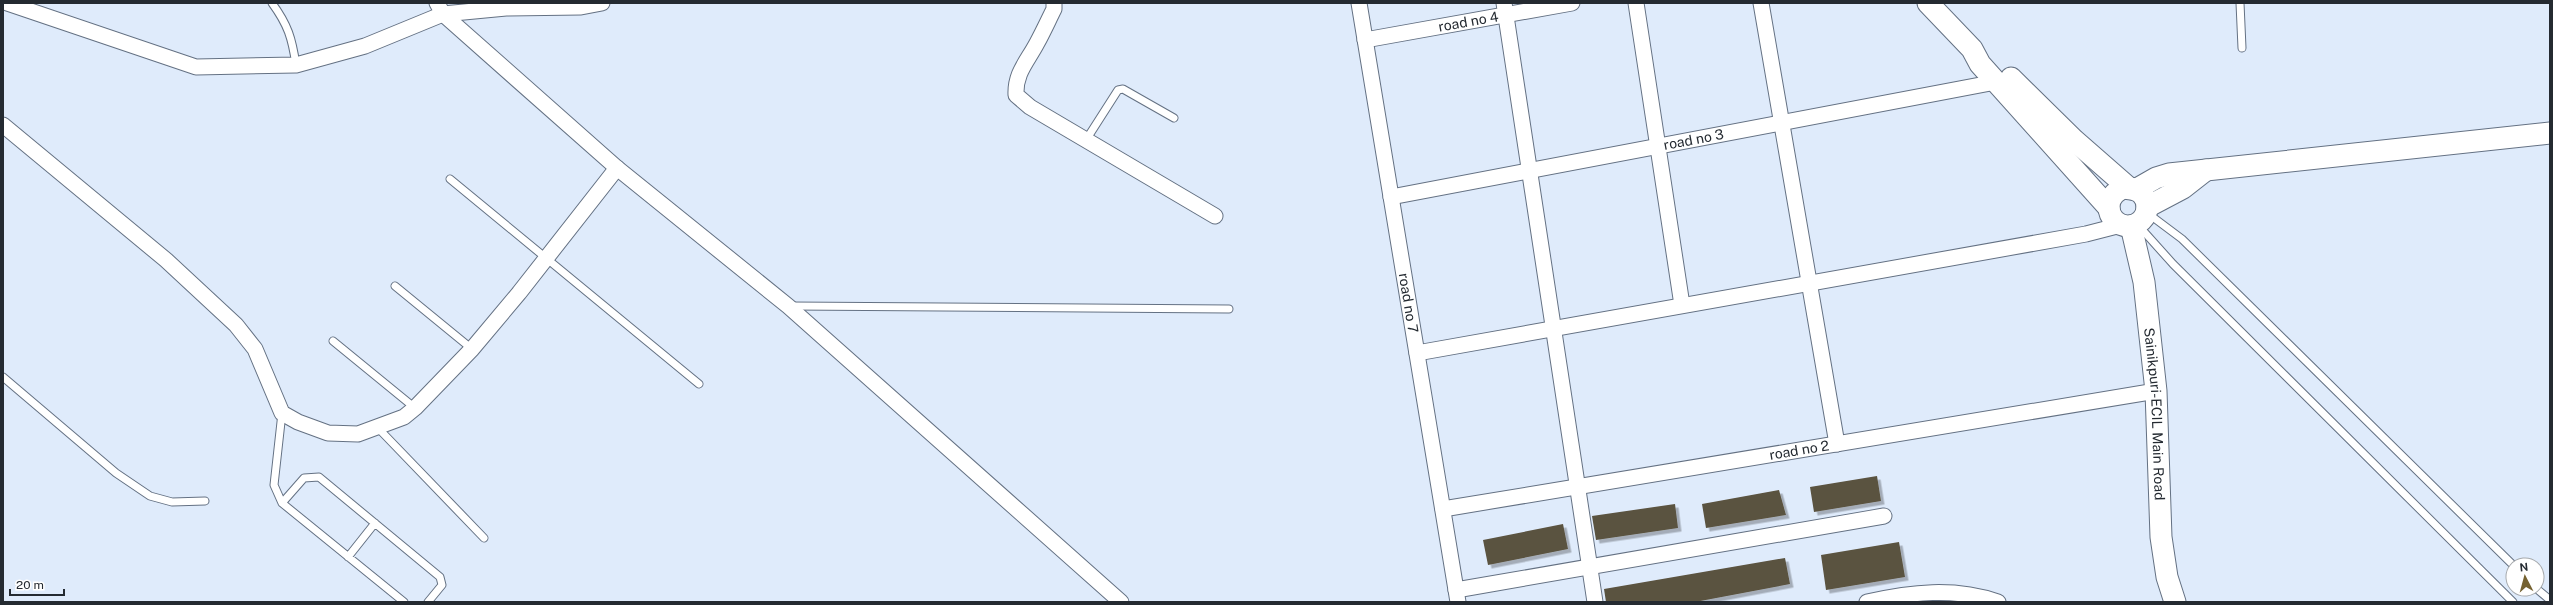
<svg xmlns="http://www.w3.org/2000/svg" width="2553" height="605" font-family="'Public Sans',sans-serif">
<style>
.building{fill:#5a523f;filter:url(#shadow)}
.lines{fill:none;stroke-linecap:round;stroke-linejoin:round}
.lane-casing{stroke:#647183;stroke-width:9}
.street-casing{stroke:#647183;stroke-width:17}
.secondary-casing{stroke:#647183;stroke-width:23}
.lane{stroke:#fff;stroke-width:7}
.street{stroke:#fff;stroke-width:15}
.secondary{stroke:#fff;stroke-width:21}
.labels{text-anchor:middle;stroke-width:4;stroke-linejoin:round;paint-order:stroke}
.street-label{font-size:14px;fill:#242a31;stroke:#fff}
</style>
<defs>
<filter id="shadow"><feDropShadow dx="3.5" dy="3.5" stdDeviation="0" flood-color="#0004"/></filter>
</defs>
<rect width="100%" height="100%" fill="#dfebfb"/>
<path class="building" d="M1877 476 1881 501 1814 512 1810 487Z
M1779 490 1786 515 1706 528 1702 504Z
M1675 504 1678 528 1596 540 1592 516Z
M1563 524 1568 549 1488 565 1483 540Z
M1899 542 1905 577 1826 590 1821 555Z
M1785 558 1790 584 1695 602H1606L1604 589Z"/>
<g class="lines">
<defs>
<path id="lane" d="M272 3C288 25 292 38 296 65
M2240 3 2242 48
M1086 140 1118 90 1123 89 1174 118
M450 179 699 384
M2146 212 2182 239 2513 565
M2138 225 2173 264 2513 602
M395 286 472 349
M791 306 1229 309
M333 341 415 408
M3 377 116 473 150 496 172 502 205 501
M282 413 274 485 282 503 404 602
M378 428 484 538
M282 503 304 478 319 477 440 577 442 585 428 602
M348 557 375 523
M2537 589 2550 600"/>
<g id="street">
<path d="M7 3 196 67 296 65 365 46 443 14 506 8 581 7 602 3"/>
<path d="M437 3 443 14 617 168 788 306 1121 602"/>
<path d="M1054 3V9C1048 21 1043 32 1037 43 1027 62 1015 73 1016 95L1030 107 1215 216"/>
<path id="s1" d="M1359 3 1458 602"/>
<path d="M1504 3 1595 602"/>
<path d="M1636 3 1682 305"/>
<path d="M1761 3 1837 444"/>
<path id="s2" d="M1365 40 1572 3"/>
<path d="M3 125 166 260 236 325 255 349 282 413 298 422 328 433 358 434 404 417 415 408 472 349 519 293 617 168"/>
<path id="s3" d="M1391 197 1996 82"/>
<path d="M1417 353 2086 234 2121 225"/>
<path id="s4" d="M1443 509 2156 391"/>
<path d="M1456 590 1884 516"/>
<path d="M1867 602C1911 592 1954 587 1998 602"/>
</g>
<g id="secondary">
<path d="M1928 3 1972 49 1980 64 2109 208"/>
<path d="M2011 78 2074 140 2130 189"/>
<circle cx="2128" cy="207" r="19"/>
<path d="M2135 190 2156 178 2169 174 2550 133"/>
<path d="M2147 207 2183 188 2206 170"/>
<path id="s5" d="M2131 226 2144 282 2156 391 2161 537 2167 577 2175 602"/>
</g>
</defs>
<use href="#lane" class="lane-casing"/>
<use href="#street" class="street-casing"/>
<use href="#secondary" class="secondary-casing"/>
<use href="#lane" class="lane"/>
<use href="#street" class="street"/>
<use href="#secondary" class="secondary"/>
</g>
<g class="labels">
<g class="street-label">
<text dy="5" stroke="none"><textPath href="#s2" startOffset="105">road no 4</textPath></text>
<text dy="5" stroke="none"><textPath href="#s3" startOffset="308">road no 3</textPath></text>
<text dy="5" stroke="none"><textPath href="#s1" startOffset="304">road no 7</textPath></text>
<text dy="5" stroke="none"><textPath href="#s5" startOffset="190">Sainikpuri-ECIL Main Road</textPath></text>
<text dy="5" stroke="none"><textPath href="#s4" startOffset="361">road no 2</textPath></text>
</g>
</g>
<rect width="2553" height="605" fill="none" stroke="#242a31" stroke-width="8"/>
<g transform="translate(2525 577) rotate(354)"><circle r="19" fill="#ffffff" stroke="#a7aaad"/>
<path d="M0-3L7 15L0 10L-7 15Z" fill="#756231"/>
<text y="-6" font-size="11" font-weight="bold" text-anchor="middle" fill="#242a31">N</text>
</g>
<path d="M10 589v6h54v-6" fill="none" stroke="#242a31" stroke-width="2"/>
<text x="16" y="589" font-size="12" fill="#242a31" stroke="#ffffff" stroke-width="3" paint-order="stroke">20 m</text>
</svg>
